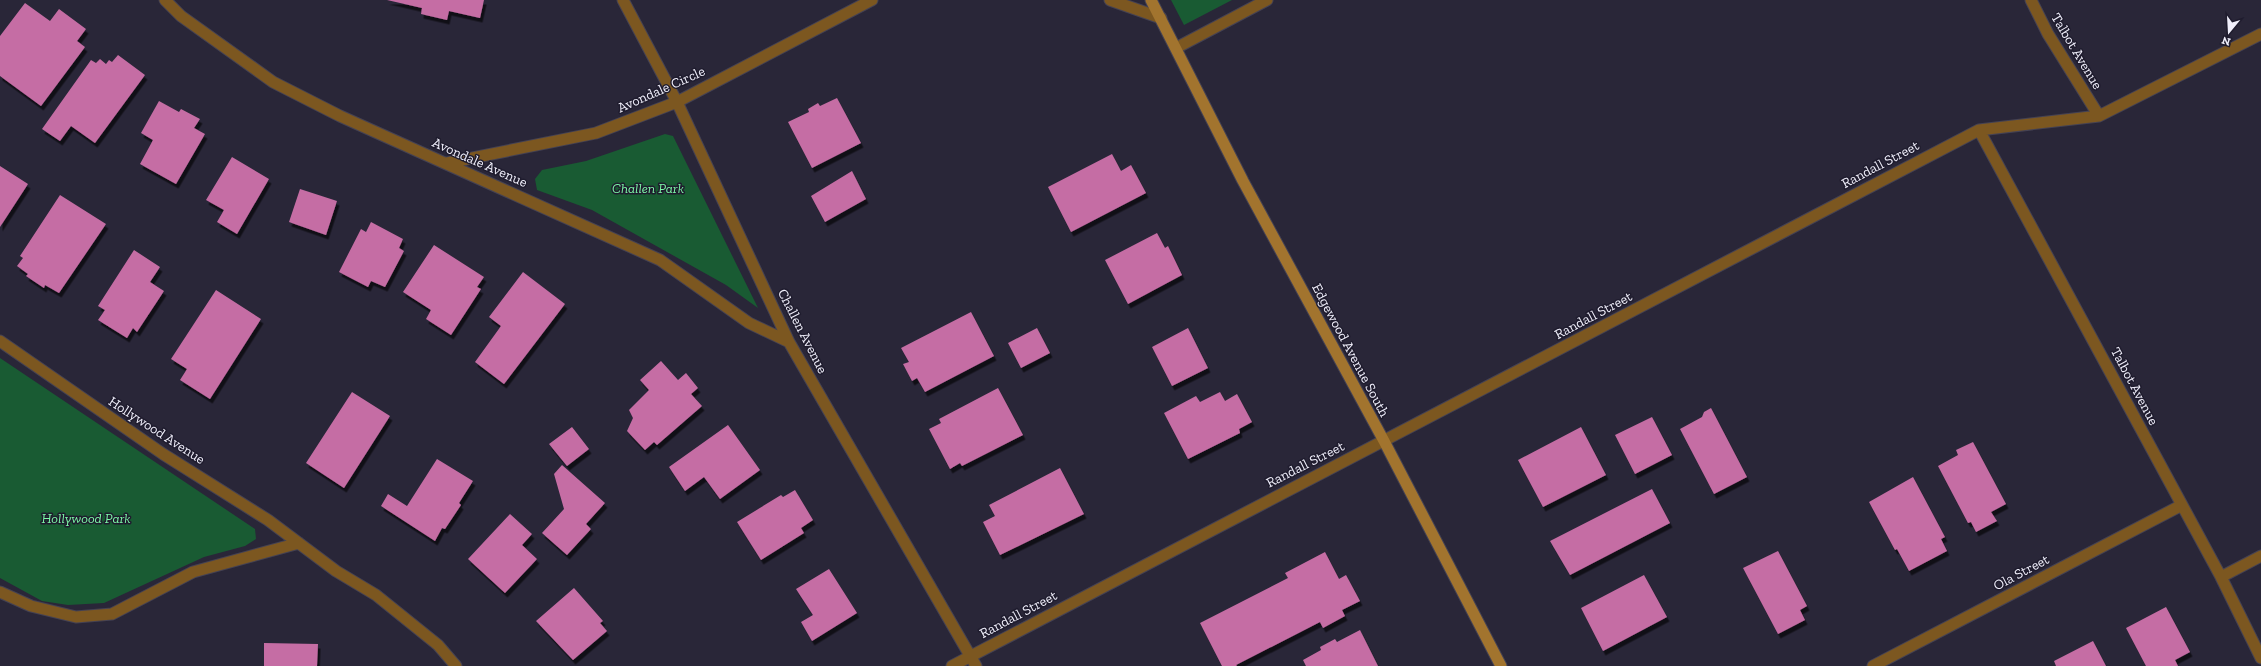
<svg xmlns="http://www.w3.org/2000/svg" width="2261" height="666" font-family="'Zilla Slab',serif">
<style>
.green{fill:#195b33}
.building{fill:#c56da4;filter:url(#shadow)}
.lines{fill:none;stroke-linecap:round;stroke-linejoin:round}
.minor-casing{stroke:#454253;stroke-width:13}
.secondary-casing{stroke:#454253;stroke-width:13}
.minor{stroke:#7c5720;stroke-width:11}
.secondary{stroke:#a2742e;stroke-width:11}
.labels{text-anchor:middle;stroke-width:3;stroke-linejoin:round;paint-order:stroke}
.street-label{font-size:14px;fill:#f0effb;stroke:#1f1c2e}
.park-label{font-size:14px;font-style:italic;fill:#7df9a7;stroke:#1f1c2e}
</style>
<defs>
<filter id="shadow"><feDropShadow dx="2.5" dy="4.5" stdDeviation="0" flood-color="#0009"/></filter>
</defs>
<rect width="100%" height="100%" fill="#292638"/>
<path class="green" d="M1171 0H1232L1184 25Z
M665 134 673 136 758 308 726 285 592 210 537 190 535 179 542 170 586 161Z
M0 358 255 529 256 539 245 546 204 557 104 603 68 605 42 601 0 578Z"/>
<path class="building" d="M387 0H484L480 18 449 11 447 20 421 14 422 8Z
M25 3 50 21 59 9 86 29 77 41 85 47 41 106 0 76V36Z
M118 55 145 75 95 143 71 126 60 141 42 129 91 60 96 63 100 59 106 64 109 60 112 62Z
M837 98 861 143 812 168 788 122 809 112 808 109 818 103 820 106Z
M159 101 179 112 181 109 200 119 194 128 205 134 176 184 140 164 153 140 141 133Z
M1112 154 1121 171 1131 165 1146 193 1071 232 1048 187Z
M232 157 269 179 237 234 217 222 224 210 206 200Z
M0 166 28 184 0 227Z
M852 171 866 199 825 222 811 196Z
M300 189 337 201 326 235 289 222Z
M60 195 106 224 59 293 45 285 44 288 26 276 28 274 17 266 23 258 20 256Z
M371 222 403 239 399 248 404 251 385 287 371 281 368 287 339 272 361 229 366 232Z
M1157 233 1165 248 1168 246 1182 275 1128 304 1105 260Z
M434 245 484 277 477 287 481 289 451 335 426 319 431 310 403 292Z
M134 250 160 267 150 282 164 291 137 332 133 328 127 338 98 320 105 310 98 306Z
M523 272 565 304 504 384 475 362 501 326 489 317Z
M216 290 261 319 210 399 180 380 187 369 171 359Z
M971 312 994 356 925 392 917 378 912 381 903 364 909 362 901 348Z
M1037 328 1050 353 1021 368 1008 343Z
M1188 328 1208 368 1172 386 1152 347Z
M661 361 678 380 686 373 698 388 691 394 702 406 657 445 654 442 645 450 627 431 633 418 629 410 649 390 640 380Z
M998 388 1023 435 962 466 960 463 950 469 929 429 941 423 939 419Z
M352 392 390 416 344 488 306 463Z
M1220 392 1225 401 1237 394 1252 422 1239 429 1240 433 1188 459 1164 413 1196 396 1200 402Z
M1711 408 1747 477 1714 494 1680 429 1702 417 1704 412Z
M1652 417 1672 455 1635 474 1615 435Z
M728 425 760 470 720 499 704 477 685 491 669 467Z
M572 427 589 449 567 466 549 444Z
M1581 427 1606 475 1543 507 1518 460Z
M1973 442 2006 504 1991 512 1997 521 1976 532 1971 522 1968 523 1938 466 1958 455 1956 450Z
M437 459 473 481 459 503 461 505 445 529 442 528 435 541 381 506 388 494 407 506Z
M562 465 605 503 586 524 591 529 567 555 542 533 564 509 554 474Z
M1060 468 1084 514 1000 555 983 522 995 516 989 505Z
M1913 477 1945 537 1941 539 1947 551 1909 571 1897 549 1895 550 1869 502Z
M1652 489 1670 523 1570 575 1550 541Z
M795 490 813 520 801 528 804 533 761 560 737 522 781 495 783 497Z
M510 514 532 534 522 545 537 559 505 593 468 559Z
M1778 551 1807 606 1800 610 1805 620 1778 634 1743 568Z
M1325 552 1339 579 1346 575 1360 601 1342 610 1345 616 1323 628 1320 622 1236 665 1237 666H1222L1200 623 1288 578 1285 573Z
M829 569 857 613 812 641 801 622 813 615 796 589Z
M1644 575 1667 617 1603 651 1581 608Z
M574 588 603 621 600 623 607 631 573 660 536 621Z
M2166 607 2190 652 2175 660 2178 666H2146L2126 628Z
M1360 630 1378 666H1306L1303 660 1321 650 1320 647 1335 639 1337 642Z
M2093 641 2106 666H2056L2054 661Z
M264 643 318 644 317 666H264Z"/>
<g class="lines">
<defs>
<path id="minor" d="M165 0 181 16 273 82 340 116 660 260 749 323 789 342
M623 0 677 102 789 342 976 666
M1110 0 1161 18
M2031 0 2048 34 2099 116
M1176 48 1267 0
M1979 130 2221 577 2261 658
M447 163 596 133 677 102 872 0
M0 341 163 454 268 520 336 571 376 595 438 645 456 666
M2221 577 2261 556
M0 592 31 606 76 617 112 614 193 572 299 543
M952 666 1979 130 2099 116 2261 34
M1873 666 2182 505"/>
<path id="secondary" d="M1151 0 1243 181 1384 441 1501 666"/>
</defs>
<use href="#minor" class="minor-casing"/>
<use href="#secondary" class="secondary-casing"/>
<use href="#minor" class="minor"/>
<use href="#secondary" class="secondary"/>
</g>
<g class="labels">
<g class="street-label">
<text transform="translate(2077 51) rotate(59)" y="5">Talbot Avenue</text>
<text transform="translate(661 89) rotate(-24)" y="5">Avondale Circle</text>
<text transform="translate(480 162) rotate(24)" y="5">Avondale Avenue</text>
<text transform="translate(1880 164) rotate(-28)" y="5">Randall Street</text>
<text transform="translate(1593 315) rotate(-28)" y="5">Randall Street</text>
<text transform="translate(803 331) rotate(63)" y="5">Challen Avenue</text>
<text transform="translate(1351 350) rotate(62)" y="5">Edgewood Avenue South</text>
<text transform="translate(2135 386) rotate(62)" y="5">Talbot Avenue</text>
<text transform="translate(157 430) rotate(33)" y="5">Hollywood Avenue</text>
<text transform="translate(1305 464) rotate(-27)" y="5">Randall Street</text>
<text transform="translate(2021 572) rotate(-28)" y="5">Ola Street</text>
<text transform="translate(1018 614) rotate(-28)" y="5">Randall Street</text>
</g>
<g class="park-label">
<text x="648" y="193">Challen Park</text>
<text x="86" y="523">Hollywood Park</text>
</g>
</g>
<g transform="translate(2229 32) rotate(198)" stroke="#1f1c2e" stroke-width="3" paint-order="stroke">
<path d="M0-3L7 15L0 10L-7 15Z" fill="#f0effb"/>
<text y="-6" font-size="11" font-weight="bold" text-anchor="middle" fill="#f0effb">N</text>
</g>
</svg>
